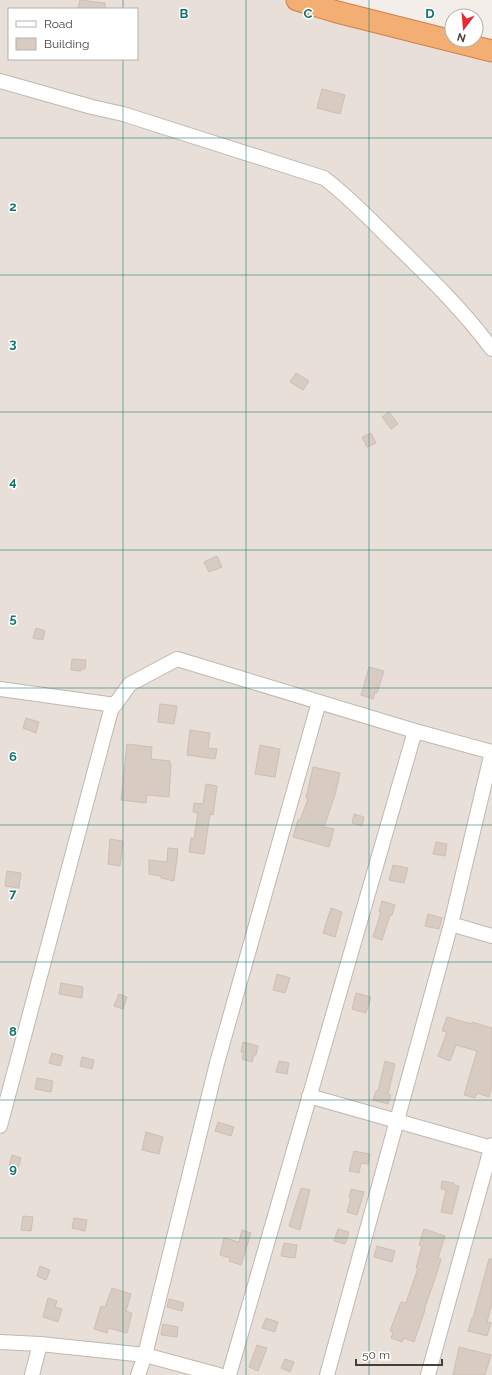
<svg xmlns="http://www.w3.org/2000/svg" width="492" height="1375" font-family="Raleway,sans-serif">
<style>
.residential{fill:#e7dfd8;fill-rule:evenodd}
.building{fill:#d7cbc2;stroke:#cfbeb3}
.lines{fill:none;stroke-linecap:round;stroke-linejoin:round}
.minor-casing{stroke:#c1b7af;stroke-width:16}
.highway-casing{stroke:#d28044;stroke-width:23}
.minor{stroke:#fff;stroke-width:14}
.highway{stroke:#f3ae74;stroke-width:21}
.grid{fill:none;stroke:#0f766e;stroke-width:1;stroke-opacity:0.55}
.grid-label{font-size:13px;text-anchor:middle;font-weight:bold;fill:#0f766e;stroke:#fff;stroke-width:3;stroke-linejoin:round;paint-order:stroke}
</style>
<rect width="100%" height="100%" fill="#f3eee9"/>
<path class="residential" d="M0 0H338V1L452 29V40H476V35L492 39V1375H0ZM9 9H137V59H9Z"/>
<path class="building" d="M80 0 105 3V9H78Z
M322 89 345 95 340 114 317 108Z
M296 373 309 381 303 390 290 382Z
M389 412 398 424 391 429 382 417Z
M371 433 376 443 367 447 362 437Z
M217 556 222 567 209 572 204 562Z
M36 628 45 631 43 640 33 638Z
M72 659 86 660 85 669H81V671L71 670Z
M369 667 384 671 377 693 375 692 373 699 361 695Z
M160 704 177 706 174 724 158 722Z
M26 718 39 722 36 733 23 728Z
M190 730 210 733 208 748 217 749 215 759 187 755Z
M127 744 152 747 151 759 170 761 169 763 171 764 169 797 147 795 146 803 121 800Z
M260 745 280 749 275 777 255 774Z
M313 767 340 773 335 795 324 827 334 829 329 847 293 837 298 820H300L308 799 306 798Z
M206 784 217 786 213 815 210 814 204 854 189 852 191 838 194 839 198 813 193 812 194 803 203 804Z
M354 814 364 817 362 826 352 823Z
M110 839 123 841 120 866 108 864Z
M436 842 447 844 445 856 433 854Z
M168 848 178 849 174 881 161 878V876L149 874V860L167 862Z
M393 865 408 868 404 883 389 880Z
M7 871 21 873 19 888 5 886Z
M382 901 395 905 392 915H390L382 940 373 937 381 912H379Z
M331 908 342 912 335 937 323 933Z
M428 914 442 918 439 929 425 926Z
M277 974 290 978 285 993 273 990Z
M61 983 83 987 82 998 59 994Z
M356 993 371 997 366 1013 352 1009Z
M119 994 127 997 123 1009 114 1006Z
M447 1017 472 1024V1022L492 1028V1087L489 1097 477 1093 475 1098 464 1095 477 1051 456 1045 450 1061 438 1056 447 1032 442 1031Z
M243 1042 258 1046 256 1055H254L252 1062 242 1059 244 1052H241Z
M52 1053 63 1056 60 1066 49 1063Z
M82 1057 94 1060 92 1069 80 1066Z
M279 1061 289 1063 287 1074 276 1072Z
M385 1061 395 1064 388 1094 391 1095 388 1104 373 1100 376 1091H378Z
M37 1078 53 1081 51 1092 35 1089Z
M218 1122 234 1127 231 1136 215 1131Z
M146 1132 163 1137 159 1154 142 1150Z
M354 1151 370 1154 368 1164 361 1163 359 1173 349 1171Z
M12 1155 21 1158 18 1168 9 1166Z
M442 1181 454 1183 453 1185 459 1186 452 1214 441 1212 446 1190 441 1189Z
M301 1188 310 1190 300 1230 289 1226Z
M351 1189 364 1192 357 1215 347 1212 351 1198H349Z
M23 1216 33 1217 31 1231 21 1230Z
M74 1218 87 1220 85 1231 72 1228Z
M338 1229 349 1232 345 1244 334 1241Z
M424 1229 445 1236 438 1258 441 1259 437 1273 424 1310H425L414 1342 404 1338 402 1342 391 1338 393 1332 390 1331 401 1302 406 1303 418 1268H416L422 1246 419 1245Z
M242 1230 251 1233 241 1265 229 1261 230 1258 220 1255 224 1238 239 1242Z
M284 1243 297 1245 295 1258 281 1256Z
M377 1246 395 1251 392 1262 374 1257Z
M489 1259H492V1303L487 1322 491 1323 487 1336 468 1331 472 1318H473Z
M40 1266 50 1270 46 1280 37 1276Z
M112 1288 131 1294 126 1311 132 1313 127 1333 108 1328 107 1333 94 1329 101 1306 105 1307Z
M48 1298 57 1301 55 1307 62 1309 58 1322 43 1317Z
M169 1299 184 1303 182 1311 167 1307Z
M266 1318 278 1322 275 1332 262 1328Z
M163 1324 178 1327 177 1337 161 1335Z
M257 1345 267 1348 258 1371 249 1367Z
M459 1347 491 1355 485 1375H453Z
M285 1359 294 1362 290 1372 281 1368Z"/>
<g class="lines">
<defs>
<path id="minor" d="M0 81 92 107 123 114 324 178C349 197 371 220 393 242 428 276 463 310 492 349
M0 689 115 705
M451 924 492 936
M309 1096 492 1148
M0 1126 111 710 130 684 177 659 415 731 492 752 451 924 327 1375
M0 1342 40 1344 145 1355 219 1375
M32 1375 40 1344
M138 1375 145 1355 217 1063 319 702
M229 1375 415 731
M428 1375 492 1145"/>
<path id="highway" d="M297 0 337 12 492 51"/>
</defs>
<use href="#minor" class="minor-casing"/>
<use href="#highway" class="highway-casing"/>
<use href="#minor" class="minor"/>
<use href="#highway" class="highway"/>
</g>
<path class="grid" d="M123 0V9M246 0V1375M369 0V1375M123 59V1375M0 138H492M0 275H492M0 412H492M0 550H492M0 688H492M0 825H492M0 962H492M0 1100H492M0 1238H492"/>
<g class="grid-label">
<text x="184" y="18">B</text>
<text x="308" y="18">C</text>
<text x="430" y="18">D</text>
<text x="13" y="211">2</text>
<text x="13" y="348">3</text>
<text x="13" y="486">4</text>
<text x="13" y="623">5</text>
<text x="13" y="761">6</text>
<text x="13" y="898">7</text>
<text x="13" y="1036">8</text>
<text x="13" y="1173">9</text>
</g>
<rect x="8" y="8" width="130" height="52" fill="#ffffff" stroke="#b5b2af"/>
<rect x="16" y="21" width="20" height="6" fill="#ffffff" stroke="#b5b2af"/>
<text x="44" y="28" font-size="12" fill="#473e38">Road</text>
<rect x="16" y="38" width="20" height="12" fill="#d7cbc2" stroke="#b5b2af"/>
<text x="44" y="48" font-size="12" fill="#473e38">Building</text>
<g transform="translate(464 28) rotate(196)"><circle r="19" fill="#ffffff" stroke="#b5b2af"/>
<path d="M0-3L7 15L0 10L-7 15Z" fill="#ea2935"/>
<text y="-6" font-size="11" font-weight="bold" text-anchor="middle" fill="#473e38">N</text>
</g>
<path d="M356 1359v6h86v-6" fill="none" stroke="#473e38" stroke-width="2"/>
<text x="362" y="1359" font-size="12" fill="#473e38" stroke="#ffffff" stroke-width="3" paint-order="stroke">50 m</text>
</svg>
